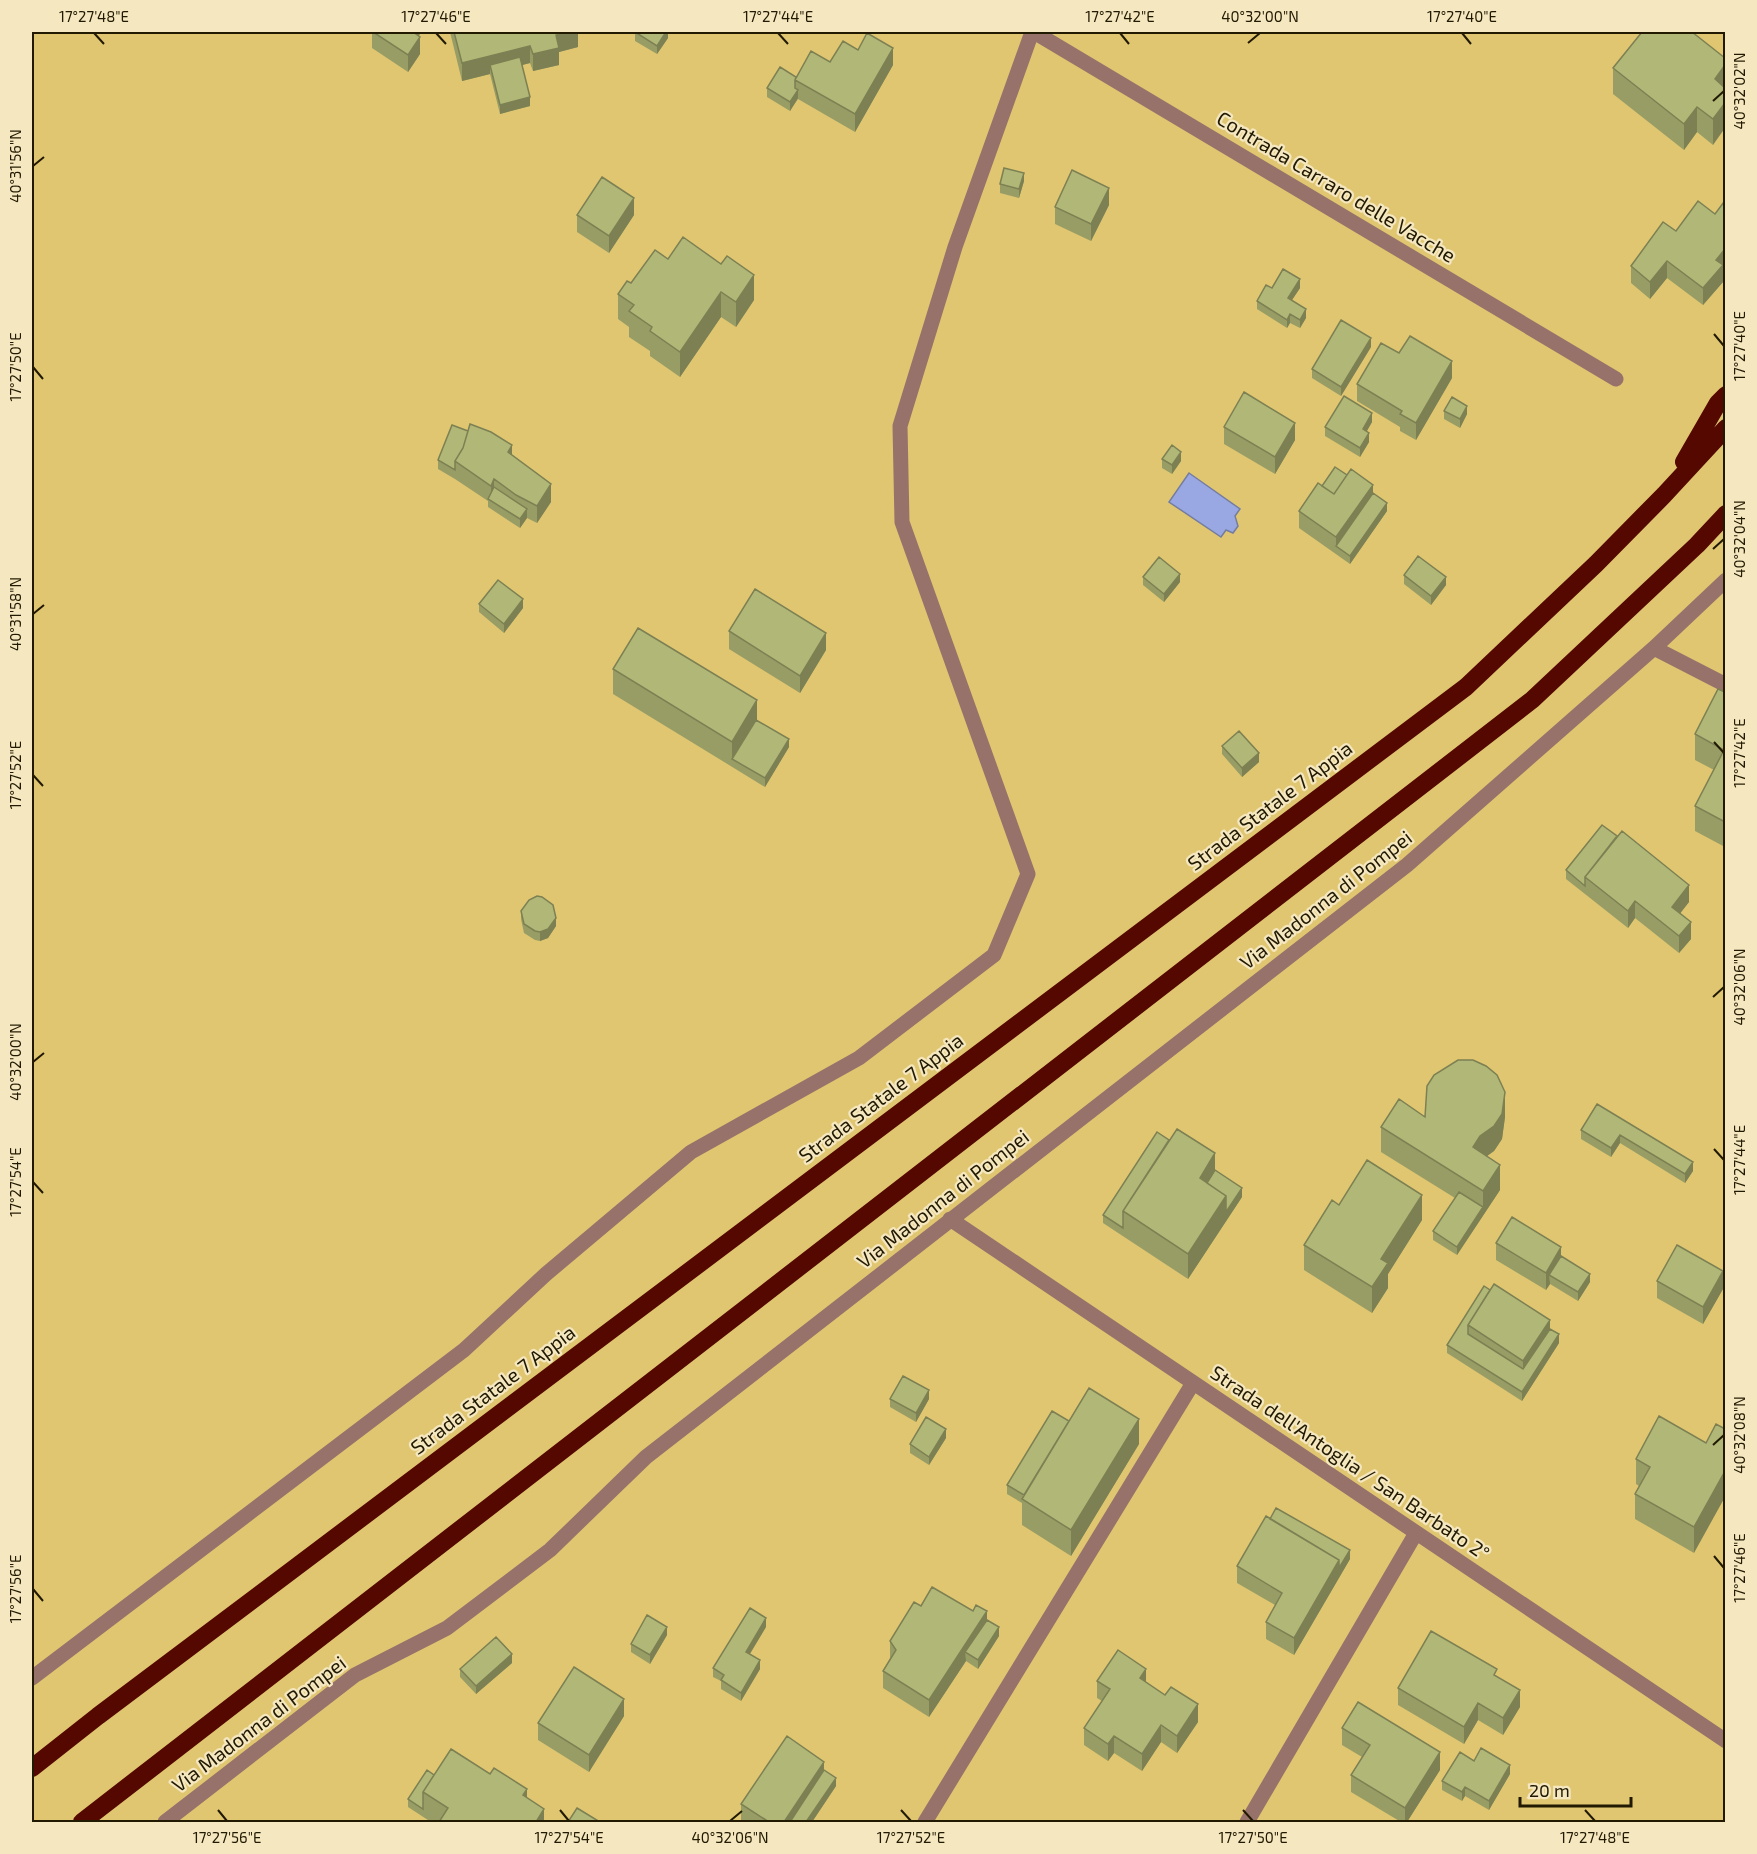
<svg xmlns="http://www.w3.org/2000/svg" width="1757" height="1854" font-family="'Exo 2',sans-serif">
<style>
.water{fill:#99a8e3;stroke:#757d9f;stroke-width:1.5}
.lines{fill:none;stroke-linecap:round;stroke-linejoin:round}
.minor{stroke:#97726a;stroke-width:15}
.highway{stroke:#540800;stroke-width:18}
.wall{fill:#989d65}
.shaded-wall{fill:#7c8053}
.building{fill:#b1b776;stroke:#7c8053;stroke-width:1.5}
.ticks{fill:none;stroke:#211900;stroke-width:2}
.labels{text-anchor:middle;stroke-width:4.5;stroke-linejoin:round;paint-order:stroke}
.street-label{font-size:20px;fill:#211900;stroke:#f5e8c0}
.neatline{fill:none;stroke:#211900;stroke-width:2}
.ticks-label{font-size:15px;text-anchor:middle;fill:#211900}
</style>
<rect width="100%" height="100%" fill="#e0c671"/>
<path class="water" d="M1189 473 1240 509 1235 516 1238 526 1233 533 1226 530 1221 537 1169 502Z"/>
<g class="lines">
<path class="minor" d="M1034 32 1616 379
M1654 648 1726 685
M950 1219 1726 1741
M32 1678 464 1350 546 1274 691 1152 859 1058 994 955 1028 874 902 522 900 426 955 247 1032 32
M165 1822 355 1675 447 1628 550 1550 646 1457 1407 865 1654 648 1726 580
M925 1822 1193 1383
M1247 1822 1416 1533"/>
<path class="highway" d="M1684 462 1718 403 1726 395
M32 1768 98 1716 1466 687 1596 564 1664 495 1726 428
M82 1822 1532 700 1697 545 1726 514"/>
</g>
<path class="wall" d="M372 32H421L419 36 420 54 408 72 372 48Z
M450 32H578V47L559 52V65L533 71 530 63 522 65 530 106 500 114 490 74 462 81Z
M635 32H668V38L657 54 635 41Z
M1538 32H1556L1554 34 1542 33Z
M858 50 893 65 855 132 798 99 790 111 767 97V88L796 77Z
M1725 58 1713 145 1697 132 1684 150 1613 94V68Z
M1024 181 1019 198 1000 193V184Z
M1109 205 1091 241 1055 224V207Z
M577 215H634L609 253 577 232Z
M1663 222 1723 269V282L1703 305 1667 278 1650 299 1631 283V266Z
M668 259 754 300 736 327 721 317 680 377 650 356V351L629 337V327L618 319V294L631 283Z
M1272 288H1300L1292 300 1306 318 1300 328 1290 323 1287 328 1257 309V301Z
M1371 347 1341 396 1312 378V369Z
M1399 353 1452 378 1416 440 1400 431V427L1357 401V384Z
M1444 411 1467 414 1460 428 1444 419Z
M1372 422 1366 432 1369 442 1360 457 1325 436V427Z
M1224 427 1295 440 1275 474 1224 444Z
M512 455 551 502 537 523 527 518 520 528 488 507V501L455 479 438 469V460Z
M1162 459 1181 461 1172 474 1162 468Z
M1322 486 1373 493 1387 511 1350 564 1299 528V511Z
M1404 575 1446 585 1431 605 1404 584Z
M1143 577 1180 582 1164 602 1143 585Z
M479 604 523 608 504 633 479 612Z
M729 631 826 650 800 693 729 649Z
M613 669 757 721 789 747 765 787 613 694Z
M1725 692V847L1695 831V806L1714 770 1695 760V734Z
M1222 746 1259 762 1242 777 1222 754Z
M1566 870 1689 902 1680 913 1691 939 1679 953 1635 918 1628 928 1566 879Z
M521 911 556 926 548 938 540 941 535 940 524 933 521 919Z
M1597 1104 1693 1171 1685 1183 1620 1143 1611 1157 1581 1139V1130Z
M1425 1117H1505L1502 1139 1494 1151 1487 1156 1500 1190 1457 1255 1433 1240V1231L1455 1198 1381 1152V1127Z
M1215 1170 1242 1197 1188 1279 1103 1223V1215Z
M1339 1205 1422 1220 1388 1274V1288L1372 1313 1304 1270V1245Z
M1496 1243 1590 1282 1578 1301 1550 1284 1546 1290 1496 1260Z
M1657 1281 1723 1289 1703 1324 1657 1298Z
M1484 1286 1550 1329 1559 1343 1522 1401 1447 1353V1345Z
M890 1399H929L916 1422 890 1407Z
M1069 1421 1139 1444 1071 1556 1022 1525V1503L1007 1494V1485Z
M946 1438 929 1465 910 1453V1444Z
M1706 1443 1694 1553 1635 1519V1494L1639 1486 1636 1484V1459Z
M1350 1559 1294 1655 1266 1639V1622L1275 1605 1237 1583V1566Z
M987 1620 999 1636 978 1669 966 1661 929 1717 883 1688V1671L890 1658V1641Z
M766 1627 750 1654 760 1669 741 1701 721 1689V1681L713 1677V1668Z
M667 1635 650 1664 631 1652V1644Z
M512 1663 476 1694 460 1677V1669Z
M1497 1676 1520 1707 1503 1735 1478 1720 1464 1744 1398 1705V1688Z
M1097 1681 1146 1682 1198 1722 1177 1753 1161 1742 1142 1771 1114 1753 1108 1761 1084 1745V1728L1102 1701 1097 1698Z
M624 1716 589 1772 538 1740V1723Z
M1342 1728 1440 1770 1407 1822H1401L1351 1792V1775L1362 1757 1342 1745Z
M1474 1761 1510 1774 1489 1810 1465 1796 1462 1801 1442 1790V1781Z
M824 1770 836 1786 812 1822H744L741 1821V1804Z
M434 1775 527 1798 544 1822H431L408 1807V1799Z"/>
<path class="shaded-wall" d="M411 32H421L411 47Z
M571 32H578V47L559 52V65L533 71V54L556 35Z
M666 32H668V38L657 54V46Z
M420 37V54L408 72V55Z
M530 46V63L492 73 490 65V74L462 81V63Z
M893 48V65L855 132V114Z
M1725 65V90L1715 79Z
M798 90V98L790 111V102Z
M530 97V106L500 114V105Z
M1725 103V128L1713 145V119Z
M1697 107V132L1684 150V124Z
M1024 173V181L1019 198V189Z
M1109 188V205L1091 241V224Z
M634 198V215L609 253V236Z
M1725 249V266L1723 269V282L1703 305V288L1716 260Z
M1667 261V278L1650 299V282Z
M754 275V300L736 327V302Z
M1300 279V288L1288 306V298Z
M721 292V317L680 377V352Z
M1306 309V318L1300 328V320Z
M1290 314V323L1287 328V320Z
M1371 338V347L1341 396V387Z
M1452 361V378L1416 440V423Z
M1467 406V414L1460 428V419Z
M1372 413V422L1363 438V429Z
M1295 423V440L1275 474V457Z
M1369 433V442L1360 457V448Z
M512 445V462L508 452Z
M1181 452V461L1172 474V465Z
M494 479V496L491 501V486Z
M551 484V502L537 523V506Z
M1373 485V502L1336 546V537Z
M1387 503V511L1350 564V556Z
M527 509V518L520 528V519Z
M1180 574V582L1164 602V594Z
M1446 577V585L1431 605V596Z
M523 599V608L504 633V624Z
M826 633V650L800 693V676Z
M757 700V725L732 759V742Z
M789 739V747L765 787V778Z
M1259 753V762L1242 777V768Z
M1689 885V902L1672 924V907Z
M1635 901V918L1628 928V911Z
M556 918V926L548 938 540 941V932Z
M1691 922V939L1679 953V936Z
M1505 1092V1117L1502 1139 1494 1151 1480 1161 1473 1147 1480 1136Z
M1620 1135V1143L1611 1157V1148Z
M1215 1153V1179L1203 1197 1200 1178Z
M1693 1162V1171L1685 1183V1174Z
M1500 1165V1190L1457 1255V1247L1483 1207V1191Z
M1242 1188V1197L1188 1279V1254L1226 1196Z
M1422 1195V1220L1388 1274V1288L1372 1313V1287L1381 1259Z
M1561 1247V1264L1549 1275 1550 1284 1546 1290V1273Z
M1723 1271V1289L1703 1324V1307Z
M1590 1274V1282L1578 1301V1292Z
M1550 1320V1337L1523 1378V1361Z
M1559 1334V1343L1522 1401V1392Z
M929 1390V1399L916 1422V1413Z
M1139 1419V1444L1071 1556V1530Z
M946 1429V1438L929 1465V1457Z
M33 1441V1459H32V1442Z
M1725 1471V1497L1694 1553V1527Z
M1350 1550V1559L1294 1655V1638L1339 1560Z
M987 1611V1628L965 1652 966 1661 929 1717V1700Z
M766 1618V1627L746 1660V1652Z
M667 1627V1635L650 1664V1655Z
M999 1627V1636L978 1669V1660Z
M512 1654V1663L476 1694V1686Z
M760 1660V1669L741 1701V1693Z
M1146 1669V1686L1140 1678Z
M1520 1690V1707L1503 1735V1718Z
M624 1699V1716L589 1772V1755Z
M1478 1703V1720L1464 1744V1727Z
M1198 1704V1722L1177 1753V1736Z
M1161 1725V1742L1142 1771V1754Z
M1114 1736V1753L1108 1761V1744Z
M1440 1752V1770L1407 1822H1405V1808Z
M824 1762V1779L795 1822H784Z
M1510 1765V1774L1489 1810V1801Z
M836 1778V1786L812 1822H806Z
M1465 1787V1796L1462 1801V1792Z
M527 1789V1814L523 1795Z
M544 1809V1822H536Z"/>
<path class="building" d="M373 32H413L420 37 408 55Z
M454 32H571L556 35 559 48 533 54 530 46 462 63Z
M635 32H666L657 46Z
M1642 32H1692L1725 58V65L1715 79 1725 88V103L1713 119 1697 107 1684 124 1613 68Z
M867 33 893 48 855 114 795 80 811 51 830 62 843 41 858 50Z
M520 57 530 97 500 105 490 65Z
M780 67 796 77 795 80V88L798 90 790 102 767 88Z
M1004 168 1024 173 1019 189 1000 184Z
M1072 170 1109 188 1091 224 1055 207Z
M602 177 634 198 609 236 577 215Z
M1698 201 1715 214 1724 202 1725 203V249L1716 260 1723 265 1703 288 1667 261 1650 282 1631 266 1663 222 1676 231Z
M683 237 721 264 727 256 754 275 736 302 721 292 680 352 650 331 652 327 629 311 634 305 618 294 627 281 631 283 655 250 668 259Z
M1283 269 1300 279 1288 298 1306 309 1300 320 1290 314 1287 320 1257 301 1266 285 1272 288Z
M1341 320 1371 338 1341 387 1312 369Z
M1410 336 1452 361 1416 423 1400 414 1402 411 1357 384 1381 343 1399 353Z
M1244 392 1295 423 1275 457 1224 427Z
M1344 396 1372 413 1363 429 1369 433 1360 448 1325 427Z
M1452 397 1467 406 1460 419 1444 411Z
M470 424 491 432 512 445 508 452 551 484 537 506 516 495 494 479 491 486 455 461 463 448Z
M452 425 468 431 463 448 455 461V470L438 460Z
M1172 445 1181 452 1172 465 1162 459Z
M1335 467 1347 475 1334 494 1322 486Z
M1351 469 1373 485 1336 537 1299 511 1318 483 1334 494Z
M494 487 527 509 520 519 488 499Z
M1373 493 1387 503 1350 556 1336 546Z
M1418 556 1446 577 1431 596 1404 575Z
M1159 557 1180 574 1164 594 1143 577Z
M498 580 523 599 504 624 479 604Z
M755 589 826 633 800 676 729 631Z
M638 628 757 700 732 742 613 669Z
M1718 689 1725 692V822L1695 806 1724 750 1695 734Z
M756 720 789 739 765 778 732 759Z
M1239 731 1259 753 1242 768 1222 746Z
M1602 825 1617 836 1585 877V886L1566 870Z
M1622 831 1689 885 1672 907 1691 922 1679 936 1635 901 1628 911 1585 877Z
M537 896 542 897 553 905 556 918 548 929 540 932 535 931 524 924 521 911 529 900Z
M1458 1060H1473L1486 1066 1497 1075 1505 1092 1502 1114 1494 1126 1480 1136 1473 1147 1500 1165 1483 1191 1381 1127 1399 1099 1425 1117 1427 1086 1434 1075Z
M1597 1104 1693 1162 1685 1174 1620 1135 1611 1148 1581 1130Z
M1177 1129 1215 1153 1200 1178 1226 1196 1188 1254 1123 1211Z
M1157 1132 1169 1140 1123 1211V1228L1103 1215Z
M1367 1160 1422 1195 1381 1259 1388 1263 1372 1287 1304 1245 1332 1200 1339 1205Z
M1215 1170 1242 1188 1226 1212V1196L1207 1183Z
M1459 1192 1483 1207 1457 1247 1433 1231Z
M1512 1217 1561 1247 1546 1273 1496 1243Z
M1677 1245 1723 1271 1703 1307 1657 1281Z
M1561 1256 1590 1274 1578 1292 1549 1275Z
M1494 1284 1550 1320 1523 1361 1468 1325Z
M1484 1286 1490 1290 1468 1325V1334L1523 1369 1550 1329 1559 1334 1522 1392 1447 1345Z
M903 1376 929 1390 916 1413 890 1399Z
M1089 1388 1139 1419 1071 1530 1022 1499Z
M1052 1411 1069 1421 1024 1495 1007 1485Z
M1659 1416 1706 1443 1716 1424 1725 1429V1428V1471L1694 1527 1635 1494 1650 1467 1636 1459Z
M926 1417 946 1429 929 1457 910 1444Z
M1276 1508 1350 1550 1339 1568V1560L1270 1519Z
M1266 1516 1339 1560 1294 1638 1266 1622 1282 1593 1237 1566Z
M932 1587 973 1611 976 1605 987 1611 929 1700 883 1671 896 1650 890 1641 914 1602 921 1606Z
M750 1608 766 1618 746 1652 760 1660 741 1693 721 1680 724 1675 713 1668Z
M647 1615 667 1627 650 1655 631 1644Z
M987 1620 999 1627 978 1660 965 1652Z
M1431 1631 1497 1669 1494 1675 1520 1690 1503 1718 1478 1703 1464 1727 1398 1688Z
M496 1637 512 1654 476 1686 460 1669Z
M1118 1650 1146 1669 1140 1678 1165 1695 1171 1687 1198 1704 1177 1736 1161 1725 1142 1754 1114 1736 1108 1744 1084 1728 1110 1689 1097 1681Z
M574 1667 624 1699 589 1755 538 1723Z
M1358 1702 1440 1752 1405 1808 1351 1775 1370 1745 1342 1728Z
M787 1736 824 1762 784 1822H769L741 1804Z
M1481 1748 1510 1765 1489 1801 1465 1787 1462 1792 1442 1781 1460 1752 1474 1761Z
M451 1749 490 1774 494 1768 527 1789 523 1795 544 1809 536 1822H514L512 1821 511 1822H439L448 1808 423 1792Z
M427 1770 434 1775 423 1792V1809L408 1799Z
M824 1770 836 1778 806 1822H790Z
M577 1808 600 1822H568Z"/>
<path class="ticks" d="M94 33 104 44M436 33 446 44M778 33 788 44M1120 33 1129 44M1462 33 1471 44M1248 43 1260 33M1713 101 1724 91M33 166 44 157M1714 334 1724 346M33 367 43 379M1713 549 1724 539M33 614 44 605M1714 742 1724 753M33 775 43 786M1713 997 1724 987M33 1062 44 1053M1714 1149 1724 1160M33 1182 43 1193M1713 1445 1724 1435M1714 1556 1724 1568M33 1589 43 1601M218 1810 227 1821M560 1810 569 1821M901 1810 911 1821M1243 1810 1253 1821M1585 1810 1595 1821M730 1821 742 1811"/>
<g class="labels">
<g class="street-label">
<text transform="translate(1336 187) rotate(31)" y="7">Contrada Carraro delle Vacche</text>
<text transform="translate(1270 806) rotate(-37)" y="7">Strada Statale 7 Appia</text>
<text transform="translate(1326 900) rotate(-38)" y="7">Via Madonna di Pompei</text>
<text transform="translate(881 1098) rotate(-37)" y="7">Strada Statale 7 Appia</text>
<text transform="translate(943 1199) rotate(-38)" y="7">Via Madonna di Pompei</text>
<text transform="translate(493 1390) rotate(-37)" y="7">Strada Statale 7 Appia</text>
<text transform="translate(1350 1463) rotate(34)" y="7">Strada dell'Antoglia / San Barbato 2°</text>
<text transform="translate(259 1724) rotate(-37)" y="7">Via Madonna di Pompei</text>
</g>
</g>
<rect width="1757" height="1854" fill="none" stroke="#f5e8c0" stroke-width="66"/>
<path d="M1520 1797v9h111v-9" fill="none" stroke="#211900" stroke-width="3"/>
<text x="1529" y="1797" font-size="18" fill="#211900" stroke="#f5e8c0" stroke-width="4.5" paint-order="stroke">20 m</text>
<rect x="33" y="33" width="1691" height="1788" class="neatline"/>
<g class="ticks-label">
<text x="94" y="22">17°27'48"E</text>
<text x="436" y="22">17°27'46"E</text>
<text x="778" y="22">17°27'44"E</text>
<text x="1120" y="22">17°27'42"E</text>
<text x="1260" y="22">40°32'00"N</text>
<text x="1462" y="22">17°27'40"E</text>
<text transform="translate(1740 91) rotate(-90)" y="5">40°32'02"N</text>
<text transform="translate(16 166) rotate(-90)" y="5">40°31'56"N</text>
<text transform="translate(1740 346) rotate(-90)" y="5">17°27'40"E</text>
<text transform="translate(16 367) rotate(-90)" y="5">17°27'50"E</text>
<text transform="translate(1740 539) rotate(-90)" y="5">40°32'04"N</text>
<text transform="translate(16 614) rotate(-90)" y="5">40°31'58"N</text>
<text transform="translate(1740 753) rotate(-90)" y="5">17°27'42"E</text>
<text transform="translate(16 775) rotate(-90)" y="5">17°27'52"E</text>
<text transform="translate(1740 987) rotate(-90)" y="5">40°32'06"N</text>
<text transform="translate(16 1062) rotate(-90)" y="5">40°32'00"N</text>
<text transform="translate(1740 1160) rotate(-90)" y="5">17°27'44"E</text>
<text transform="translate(16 1182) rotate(-90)" y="5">17°27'54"E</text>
<text transform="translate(1740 1435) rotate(-90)" y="5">40°32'08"N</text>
<text transform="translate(1740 1568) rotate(-90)" y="5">17°27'46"E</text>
<text transform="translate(16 1589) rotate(-90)" y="5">17°27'56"E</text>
<text x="227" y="1843">17°27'56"E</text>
<text x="569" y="1843">17°27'54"E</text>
<text x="730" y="1843">40°32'06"N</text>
<text x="911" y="1843">17°27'52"E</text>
<text x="1253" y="1843">17°27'50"E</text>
<text x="1595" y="1843">17°27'48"E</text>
</g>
</svg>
